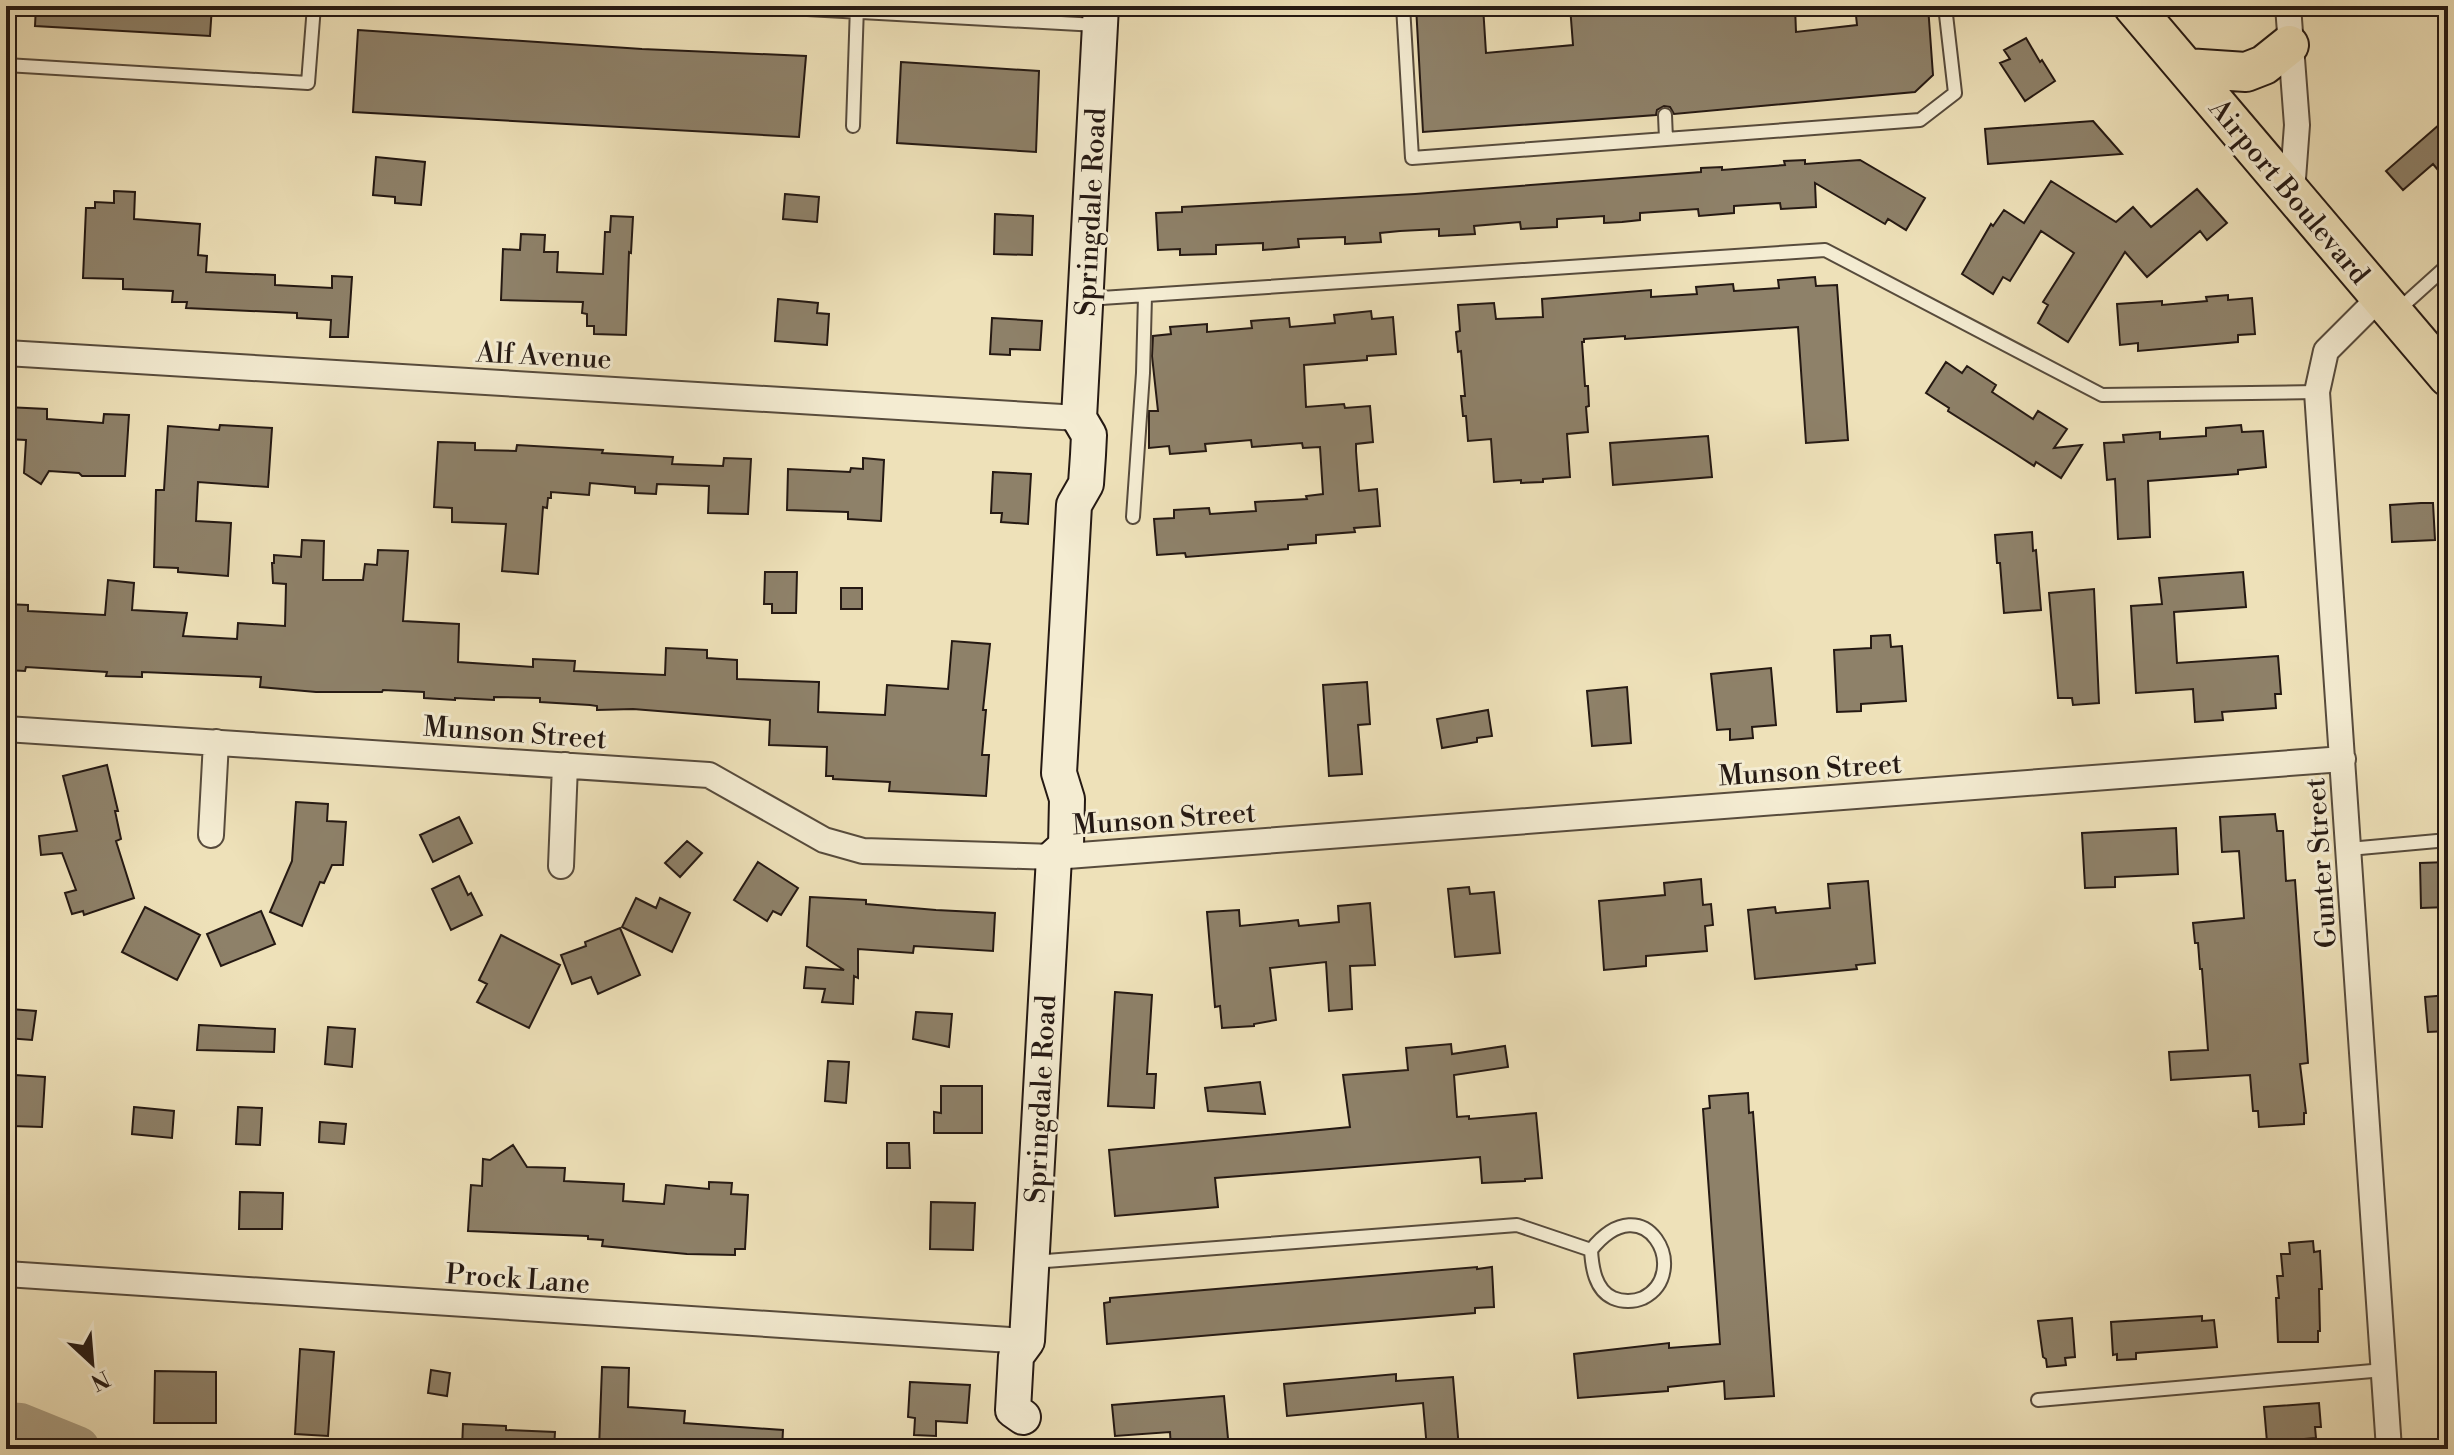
<svg xmlns="http://www.w3.org/2000/svg" width="2454" height="1455" font-family="'Libre Bodoni',serif">
<style>
.lines{fill:none;stroke-linecap:round;stroke-linejoin:round}
.river{stroke:#aa9d81;stroke-width:46}
.building{fill:#8e8169;stroke:#251913;stroke-width:2}
.lane-casing{stroke:#574b3c;stroke-width:16}
.street-casing{stroke:#574b3c;stroke-width:28}
.secondary-casing{stroke:#251913;stroke-width:38}
.primary-casing{stroke:#251913;stroke-width:42}
.lane{stroke:#f4ecd2;stroke-width:12}
.street{stroke:#f4ecd2;stroke-width:24}
.secondary{stroke:#f4ecd2;stroke-width:34}
.primary{stroke:#eee1b9;stroke-width:38}
.labels{text-anchor:middle;stroke-width:6;stroke-linejoin:round;paint-order:stroke}
.street-label{font-size:28px;fill:#251913;stroke:#f4ecd2}
</style>
<rect width="100%" height="100%" fill="#eee1b9"/>
<filter id="stains"><feTurbulence type="fractalNoise" baseFrequency=".0025" numOctaves="4"/><feColorMatrix values="0 0 0 0 .2 0 0 0 0 .09 0 0 0 0 .02 0 0 0 .5 -.17"/></filter>
<radialGradient id="worn" r=".72"><stop offset=".6" stop-color="#630" stop-opacity="0"/><stop offset="1" stop-color="#630" stop-opacity=".3"/></radialGradient>
<g class="lines">
<path class="river" d="M6 1425 20 1426 77 1449"/>
</g>
<path class="building" d="M36 6H212L210 36 35 26Z
M1416 6H1483L1486 53 1573 45 1570 6H1795L1796 32 1857 25 1855 6H1928L1933 75 1915 92 1674 114 1670 107 1664 106 1657 110 1656 115 1423 132Z
M358 30 642 49 806 56 799 137 353 112Z
M2026 38 2040 62 2042 60 2055 81 2025 101 2000 63 2010 59 2004 50Z
M901 62 1039 71 1036 152 897 143Z
M2448 117V182L2433 164 2403 190 2386 171Z
M2093 121 2122 154 1988 164 1985 129Z
M376 157 425 162 421 205 395 203V197L373 195Z
M1805 160V164L1860 160 1925 198 1906 230 1888 219 1885 224 1815 183 1816 207 1781 209 1780 203 1734 206V213L1699 216 1698 209 1640 213V220L1622 222 1604 223V216L1557 219V227L1521 229 1520 222 1474 226 1475 234 1439 236V229L1400 231 1380 233 1381 242 1345 244V237L1298 239 1299 247 1263 250V243L1216 245V254L1180 255V249L1158 250 1156 213 1182 212V207L1415 194 1701 172V168L1722 167V170L1785 165 1784 161Z
M2051 181 2116 222 2133 207 2151 227 2197 189 2227 223 2207 240 2200 231 2147 277 2125 252 2068 342 2038 323 2048 305 2043 302 2074 253 2041 231 2010 281 2003 277 1993 294 1962 274 1991 224 1993 226 2004 210 2024 223Z
M114 191 135 192 134 219 200 224 198 255 207 256 206 272 275 275V285L332 288V276L352 277 348 337H330L331 320 297 318V313L186 308 187 302H172L173 291 123 289V279L83 278 86 208H95V202L114 203Z
M785 194 819 197 817 222 783 219Z
M995 214 1033 216 1032 255 994 254Z
M611 216 633 217 631 253 629 252 626 335 594 334V326H587V314L582 313 583 302 501 300 503 249 520 250 521 234 545 235 544 252H558L557 272 603 274 605 232H610Z
M1815 277 1816 286 1837 285 1848 440 1806 443 1798 327 1625 339V336L1584 339V342H1582L1585 386H1588L1589 406 1586 407 1588 432 1567 434 1570 477 1543 479V482L1521 483V480L1494 482 1491 439 1468 441 1466 416H1463L1461 396H1465L1461 351 1458 352 1456 332 1460 331 1458 305 1494 303 1496 319 1543 317 1542 299 1651 290V297L1697 294 1696 287 1733 284 1734 291 1779 288 1778 280Z
M2228 295V300L2252 298 2255 334 2238 335V342L2138 351V343L2120 345 2117 304 2162 301V305L2207 301 2206 297Z
M778 299 818 303 817 313 829 314 827 345 775 341Z
M1371 311 1372 319 1393 317 1396 354 1367 356V360L1304 365 1306 407 1344 404 1345 408 1370 406 1373 442 1356 444V451L1359 491 1377 489 1380 526 1354 528 1355 532 1316 535V543L1288 545V549L1186 557 1185 553 1157 555 1154 519 1174 518V510L1209 508 1210 514 1256 511 1255 502 1307 499 1306 496 1323 494 1320 447 1303 448 1302 443 1252 447 1251 440 1205 444 1206 451 1170 454 1169 446 1149 448V411H1158L1152 356 1153 336 1171 334 1170 327 1207 324V332L1252 328 1251 321 1289 318 1290 327 1335 323 1334 315Z
M992 318 1042 321 1040 350 1010 349V355L990 354Z
M1946 362 1962 373 1967 366 1996 385 1992 392 2033 419 2038 411 2067 429 2054 448 2082 445 2061 478 2036 462 2034 466 2011 451 1948 411 1949 408 1926 393Z
M6 407 47 409V419L103 423 104 414 129 415 125 476H82L79 473 49 471 41 484 24 473 26 440 6 439Z
M220 425 272 428 268 487 198 482 196 521 231 523 228 576 178 572V568L154 567 156 490H164L168 426 219 430Z
M2241 425 2242 432 2263 431 2266 467 2238 470V474L2148 481 2150 537 2118 539 2115 479 2107 480 2104 443 2124 442 2123 435 2160 432V439L2206 436V428Z
M1708 436 1712 477 1613 485 1610 443Z
M438 442 475 443V450L516 451 517 445 603 450 602 453 673 457 672 464 723 466 724 458 751 459 748 514 708 513 709 486 657 484 656 494 635 493V487L590 483 589 495 551 492V498H548L547 508 543 507 538 574 502 571 506 524 452 522V508L434 507Z
M863 458 884 460 881 521 848 519V512L787 510 788 469 850 472 851 468 863 469Z
M993 472 1031 474 1028 524 1001 522 1002 513H991Z
M2421 503H2433L2435 540 2392 542 2390 505Z
M2032 532 2033 551 2036 550 2041 610 2004 613 2000 563H1997L1995 535Z
M302 540 324 541 323 580H363L365 564 377 565 378 550 408 551 403 621 459 624 458 662 533 667V659L575 661 574 671 665 675 666 648 707 650V658L737 660V679L819 682 818 712 885 715 887 685 948 689 952 641 990 644 983 710H986L982 755H989L986 796 889 791 890 782 833 779V776H826L827 747 769 745 770 720 633 709 597 710V706L590 705 540 702V698L494 697V700L455 698V700L424 698V692L383 690 382 692H316L260 687 261 677 142 672V677L106 676 107 672 26 667 25 671 6 670V604L28 605V611L105 615 108 580 134 583 132 610 187 613 183 636 237 639 238 623 285 626 286 584 273 583 272 563H274V555L301 557Z
M765 572H797L796 613H772V604H764Z
M2243 572 2246 607 2174 612 2177 663 2278 656 2281 694H2275L2276 708 2222 712 2223 720 2195 722 2193 689 2136 693 2131 606 2162 604 2159 578Z
M841 588H862V609H841Z
M2094 589 2099 703 2073 705 2072 698H2058L2049 593Z
M1890 635 1891 647 1902 646 1906 701 1861 704V711L1837 712 1834 650 1871 648V636Z
M1771 668 1776 725 1752 727 1753 738 1730 740V729L1717 730 1711 674Z
M1367 682 1370 724 1358 725 1362 774 1329 776 1323 685Z
M1627 687 1631 743 1592 746 1587 691Z
M1488 710 1492 736 1477 738V742L1442 748 1437 719Z
M107 765 118 811H115L121 839 116 841 134 898 84 915 83 911 72 914 65 893 76 890 62 853 41 855 39 836 77 831 63 776Z
M296 802 328 804 327 821 346 822 343 865H332L324 883 320 882 302 926 270 912 292 861Z
M2275 814 2277 831H2283L2286 881 2295 880 2308 1063 2300 1064 2306 1113H2304V1124L2259 1127 2258 1111H2253L2250 1075 2171 1080 2169 1052 2208 1050 2202 969H2200L2198 943H2195L2193 923 2244 918 2239 851 2222 852 2220 817Z
M459 817 472 843 433 862 420 835Z
M2176 828 2178 874 2115 877V887L2085 888 2082 833Z
M687 841 702 853 680 877 665 863Z
M758 862 798 888 781 915 773 911 767 921 734 900Z
M2448 862V907L2421 908 2420 863Z
M459 876 468 895 471 893 482 915 451 930 432 889Z
M1701 879 1703 905 1711 904 1713 925 1705 926 1707 951 1646 956V966L1604 970 1599 901 1665 895 1664 883Z
M1868 881 1875 963 1856 965 1857 969 1755 979 1748 910 1775 907 1776 913 1830 908 1828 884Z
M1469 887 1470 894 1494 892 1500 953 1455 957 1448 889Z
M810 897 866 900V904L936 910 995 913 993 951 914 946 913 953 858 949V978L854 976 853 1004 822 1002 825 989 804 988 806 967 844 970 807 946Z
M636 898 656 908 660 898 690 913 672 952 622 927Z
M1370 903 1375 965 1350 966 1352 1009 1329 1011 1326 962 1270 968 1276 1020 1254 1024V1026L1222 1028 1220 1006 1215 1007 1207 912 1239 910 1240 926 1298 920 1299 926 1339 922 1338 906Z
M145 907 200 935 177 980 122 952Z
M261 911 275 944 221 966 207 934Z
M620 928 640 975 598 994 591 977 572 984 561 955 586 946 585 942Z
M501 935 560 965 529 1028 477 1002 487 984 479 980Z
M1115 992 1152 995 1147 1074H1156L1154 1108 1108 1106Z
M2448 995V1031L2428 1032 2425 997Z
M10 1009 36 1011 32 1040 7 1038Z
M916 1012 952 1014 949 1047 913 1039Z
M199 1025 275 1029 274 1052 197 1050Z
M328 1027 355 1029 352 1067 325 1064Z
M1451 1044 1452 1054 1505 1046 1508 1067 1454 1075 1457 1117 1469 1116V1119L1536 1113 1542 1178 1525 1179V1181L1482 1183 1480 1157 1215 1178 1218 1207 1115 1216 1109 1150 1350 1127 1343 1075 1408 1070 1406 1048Z
M828 1061 849 1062 846 1103 825 1101Z
M15 1075 45 1077 42 1127 12 1126Z
M1260 1082 1265 1114 1208 1111 1205 1088Z
M941 1086H982V1133H934V1112L941 1113Z
M1748 1093 1749 1113 1753 1112 1774 1396 1725 1399 1724 1381 1668 1387V1391L1578 1398 1574 1354 1669 1343V1348L1720 1344 1703 1109 1710 1108 1709 1096Z
M134 1107 174 1111 172 1138 132 1134Z
M238 1107 262 1108 260 1145 236 1144Z
M320 1122 346 1124 344 1144 319 1142Z
M887 1143H909L910 1168H887Z
M513 1145 527 1167 565 1168 564 1181 624 1184 623 1201 664 1204 666 1185 709 1189V1182L732 1183 731 1194 748 1195 745 1249H735V1255L687 1254 602 1246 603 1240 588 1239V1236L468 1231 471 1185 482 1186 483 1159 490 1160Z
M240 1192 283 1193 282 1229H239Z
M931 1202 975 1203 973 1250 930 1249Z
M2313 1241 2314 1252 2320 1251 2322 1289H2319L2320 1331H2318V1342H2278L2276 1298H2279L2277 1276H2283L2281 1254H2290L2289 1243Z
M1477 1267V1269L1492 1267 1494 1307 1475 1308V1313L1107 1344 1104 1303 1110 1302V1298Z
M2202 1316V1321L2214 1320 2217 1347 2136 1353V1359L2117 1360V1354L2113 1355 2111 1322Z
M2072 1318 2075 1357 2065 1358 2066 1365 2047 1367 2046 1359 2043 1357 2038 1321Z
M300 1349 334 1352 328 1436 295 1434Z
M602 1367 629 1368 628 1407 685 1411 684 1423 783 1430 782 1449H599Z
M431 1370 450 1373 447 1396 428 1393Z
M155 1371 216 1372V1423H154Z
M1396 1374V1381L1453 1377 1459 1449H1427L1423 1403 1287 1416 1284 1384Z
M910 1382 970 1385 967 1423 936 1421V1436L914 1435 915 1418 908 1417Z
M1224 1396 1229 1449H1171L1170 1432 1115 1436 1112 1405Z
M2319 1403 2321 1427H2315L2316 1438 2267 1442 2264 1407Z
M463 1424 506 1426V1430L555 1432 554 1449H462Z"/>
<g class="lines">
<defs>
<path id="lane" d="M751 6 1097 25
M1403 6 1412 158 1920 120 1955 93 1945 6
M6 65 308 83 314 6
M1665 115 1666 139
M853 126 857 6
M1086 299 1825 250 2102 395 2317 392
M2397 311 2448 265
M1133 517 1143 373 1145 296
M2349 849 2448 840
M1033 1262 1517 1225 1591 1250C1592 1267 1595 1290 1613 1298 1622 1302 1634 1302 1643 1298 1693 1273 1645 1182 1591 1250
M2038 1400 2384 1370"/>
<path id="street" d="M2288 6 2297 125 2292 192
M2380 297 2326 351 2317 392 2389 1449
M6 353 1079 418
M6 729 709 775 824 840 863 851 1054 857 2343 759
M211 835 216 742
M561 866 565 765
M6 1274 1027 1341"/>
<path id="secondary" d="M1023 1417 1013 1410 1016 1356 1027 1341 1054 857 1066 846 1067 799 1059 773 1074 505 1086 484 1088 455 1089 435 1079 418 1101 6"/>
<path id="primary" d="M2133 6 2448 377
M2186 68 2246 72 2264 65 2289 45"/>
</defs>
<use href="#lane" class="lane-casing"/>
<use href="#street" class="street-casing"/>
<use href="#secondary" class="secondary-casing"/>
<use href="#primary" class="primary-casing"/>
<use href="#lane" class="lane"/>
<use href="#street" class="street"/>
<use href="#secondary" class="secondary"/>
<use href="#primary" class="primary"/>
</g>
<g class="labels">
<g class="street-label">
<text transform="translate(2290 191) rotate(50)" y="10">Airport Boulevard</text>
<text transform="translate(1090 212) rotate(-87)" y="10">Springdale Road</text>
<text transform="translate(544 355) rotate(3)" y="10">Alf Avenue</text>
<text transform="translate(515 732) rotate(4)" y="10">Munson Street</text>
<text transform="translate(1810 769) rotate(-4)" y="10">Munson Street</text>
<text transform="translate(1164 818) rotate(-4)" y="10">Munson Street</text>
<text transform="translate(2320 863) rotate(-94)" y="10">Gunter Street</text>
<text transform="translate(1040 1099) rotate(-87)" y="10">Springdale Road</text>
<text transform="translate(518 1278) rotate(4)" y="10">Prock Lane</text>
</g>
</g>
<rect width="2454" height="1455" fill="none" stroke="#eee1b9" stroke-width="32"/>
<rect x="8" y="8" width="2438" height="1439" fill="none" stroke="#251913" stroke-width="4"/>
<rect x="16" y="16" width="2422" height="1423" fill="none" stroke="#251913" stroke-width="2"/>
<g transform="translate(92 1363) rotate(154)" stroke="#f4ecd2" stroke-width="6" paint-order="stroke">
<path d="M0-6L14 30L0 20L-14 30Z" fill="#251913"/>
<text y="-12" font-size="22" font-weight="bold" text-anchor="middle" fill="#251913">N</text>
</g>
<rect width="100%" height="100%" filter="url(#stains)"/>
<rect width="100%" height="100%" fill="url(#worn)"/>
</svg>
